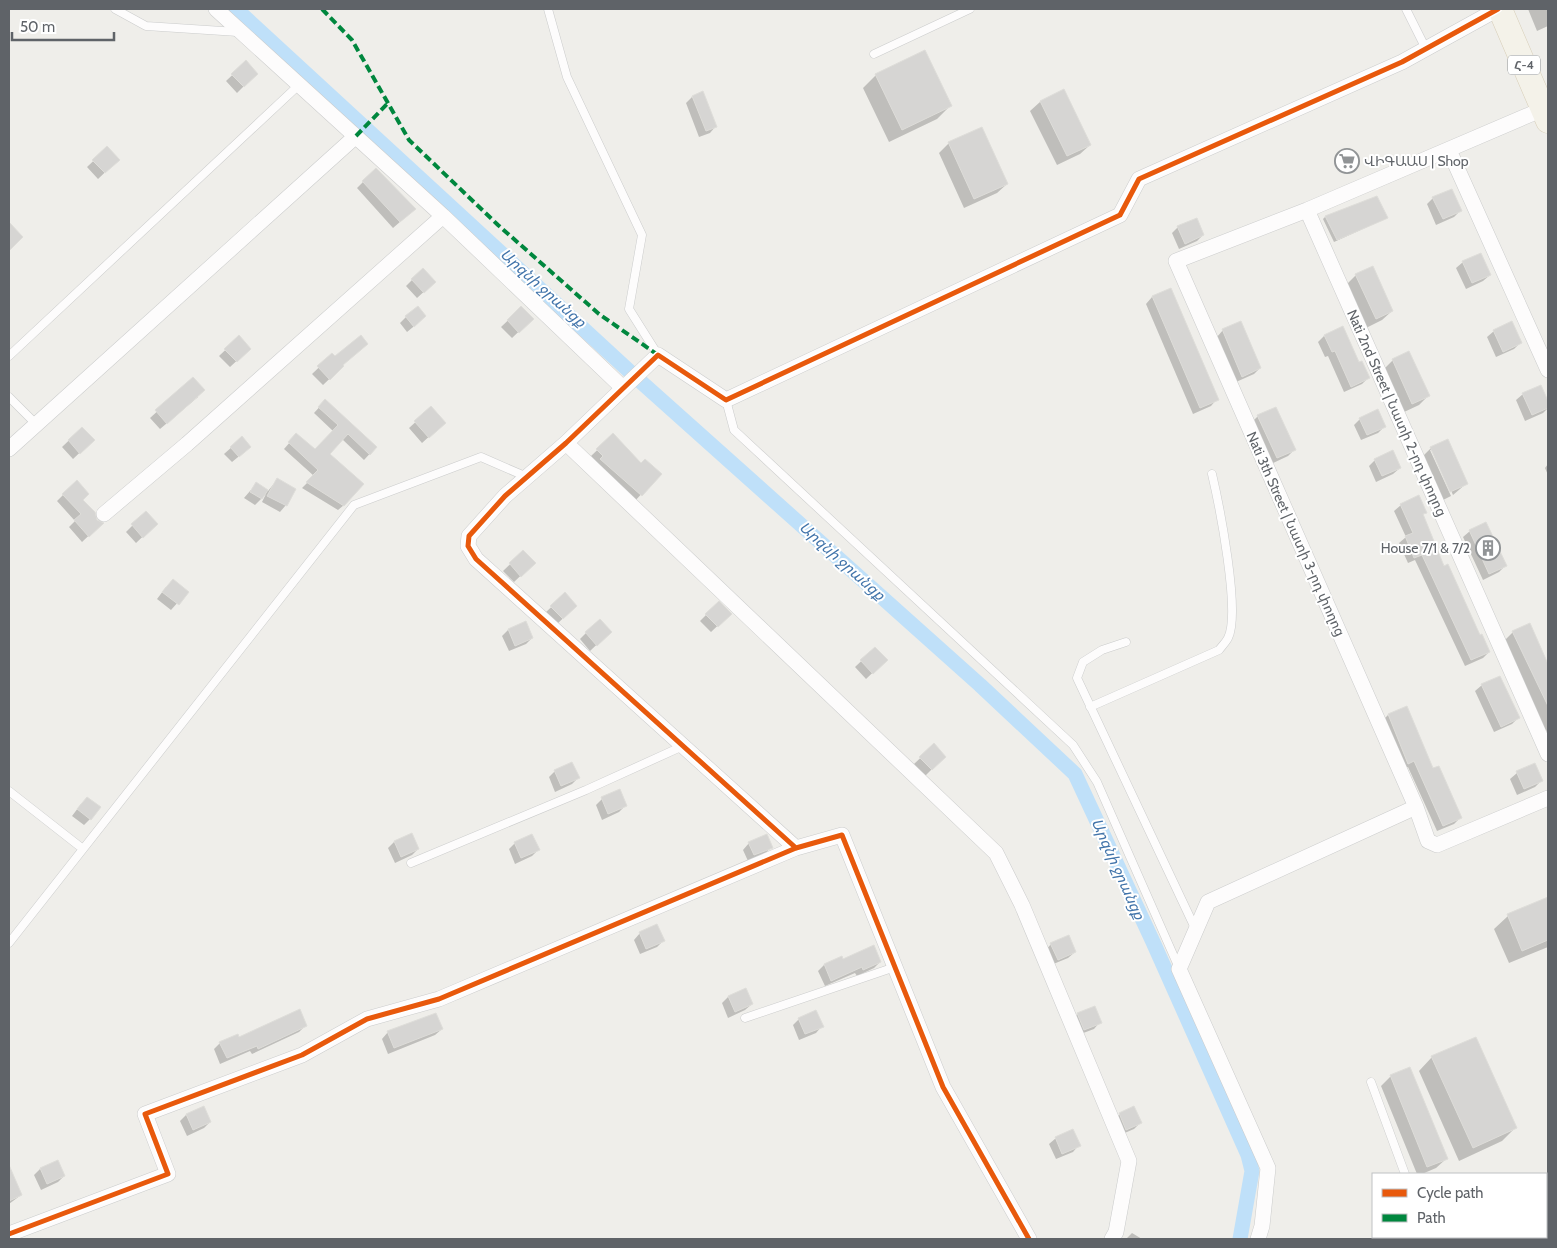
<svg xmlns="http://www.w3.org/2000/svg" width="1557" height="1248" font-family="Cabin,'Noto Sans Armenian',sans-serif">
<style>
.shadow{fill:#0003}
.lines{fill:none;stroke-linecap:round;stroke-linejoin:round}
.canal{stroke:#bfe0f9;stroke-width:15}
.building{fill:#d6d5d3;stroke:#deddd9}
.lane-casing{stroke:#cbcccc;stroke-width:9}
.street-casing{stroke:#cbcccc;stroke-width:16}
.primary-casing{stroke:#d7ceb8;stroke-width:25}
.lane{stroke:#fdfcfc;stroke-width:8}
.street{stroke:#fdfcfc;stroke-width:15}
.primary{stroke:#f4f2e9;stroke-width:24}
.quiet{stroke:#00873e;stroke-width:4;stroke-dasharray:8 4;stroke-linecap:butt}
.cycleway-casing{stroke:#fff;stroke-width:8}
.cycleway{stroke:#e8590c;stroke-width:5}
.labels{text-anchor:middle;stroke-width:4;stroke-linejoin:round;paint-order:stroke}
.shield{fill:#fff;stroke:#8f9295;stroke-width:1}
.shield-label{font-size:12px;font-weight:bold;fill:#5f6368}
.poi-label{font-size:14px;fill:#5f6368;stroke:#fff;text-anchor:start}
.street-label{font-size:14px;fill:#5f6368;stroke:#fff}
.water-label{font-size:15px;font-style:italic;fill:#4174aa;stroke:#fff}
</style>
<rect width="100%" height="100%" fill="#efeeea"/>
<path class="shadow" d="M1528 9H1548V26L1537 31Z
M246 62 256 74 237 93 226 81Z
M876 75 950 106 937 119 889 142 863 88Z
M1064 90 1090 145 1080 154 1057 165 1030 111 1040 102Z
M692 97 716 126 710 133 699 137 686 103Z
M949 143 1007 184 997 193 964 208 939 153Z
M107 148 118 160 98 179 87 167Z
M363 182 408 215 393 228 357 188Z
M1433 198 1460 211 1454 217 1436 225 1427 204Z
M1325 217 1387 218 1334 242 1323 219Z
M1178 227 1203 235 1197 241 1179 249 1172 233Z
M1463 262 1490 275 1483 281 1466 289 1456 268Z
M1356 275 1392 311 1382 320 1366 328 1346 285Z
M412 280 428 288 417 298 406 286Z
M1170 290 1217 399 1211 406 1193 414 1146 304 1152 297Z
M521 308 532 319 512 338 501 327Z
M406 317 418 323 407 332 400 323Z
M1223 330 1260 368 1254 374 1236 382 1217 337Z
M1494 331 1520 343 1514 349 1496 357 1487 337Z
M1324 336 1358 364 1368 378 1362 384 1344 392 1328 356 1325 357 1318 342Z
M239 337 243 355 230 367 219 356Z
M1409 353 1428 396 1419 405 1402 413 1383 370 1393 360Z
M332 355 343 366 323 385 312 374Z
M193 379 198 397 160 429 150 418Z
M1540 386 1548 408 1543 413 1525 421 1516 400 1523 394Z
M325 401 376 447 364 460 342 439 328 454 344 505 338 510 302 488 314 476 284 449 291 441 315 451 333 431 314 413Z
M431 408 444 423 422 443 409 428Z
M1258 416 1295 449 1288 456 1271 464 1252 422Z
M1360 419 1385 426 1378 433 1361 440 1354 425Z
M82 428 93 440 73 459 62 447Z
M613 435 641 465 660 474 634 502 591 456Z
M242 438 243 453 232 462 224 454Z
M1431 448 1467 483 1453 495 1433 450H1430L1451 496 1441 501 1421 458Z
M1375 460 1400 468 1393 474 1376 482 1369 466Z
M1548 464V475L1545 468Z
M277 480 286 505 280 512 262 502 266 494 255 505 244 498 256 484 268 491Z
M63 495 82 500 96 521 101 524 82 542 69 527 75 521 57 501Z
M1401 505 1425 512 1422 516 1444 568 1489 652 1483 658 1465 666 1415 560 1408 563 1399 543 1406 537 1394 511Z
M145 513 156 524 136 543 126 532Z
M1470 531 1505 566 1499 572 1483 580 1463 537Z
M523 552 534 563 514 582 503 571Z
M166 587 187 592 171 610 157 599Z
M565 594 576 606 556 625 545 613Z
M730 614 711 632 700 621 706 615Z
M599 620 610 632 590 651 580 639Z
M525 623 532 638 526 644 509 651 502 636 508 630Z
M1529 625 1548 665V730L1546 731 1503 642 1513 632Z
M875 648 886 660 866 679 855 667Z
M1482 685 1518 718 1512 724 1494 732 1475 691Z
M1388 715 1461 817 1454 824 1437 831 1408 767 1402 769 1382 721Z
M934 745 944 757 925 776 914 764Z
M1534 765 1541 781 1535 787 1517 795 1510 779 1517 773Z
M555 771 578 778 572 784 555 792 549 777Z
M602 799 625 806 619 812 602 820 596 805Z
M81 804 90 819 84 825 72 816Z
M394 842 418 849 412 855 395 863 388 848Z
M515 843 538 850 532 856 515 864 509 849Z
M749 843 771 847 765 854 748 861 743 850Z
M1548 899V947L1509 963 1494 929 1508 916Z
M640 933 663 941 657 947 640 954 634 940Z
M1051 944 1075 952 1068 958 1051 965 1045 951Z
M843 960 880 962 874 968 857 976 855 973 825 986 818 971 824 965Z
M745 989 752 1004 745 1010 728 1018 722 1003 728 997Z
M1078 1014 1100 1022 1094 1029 1078 1035 1072 1020Z
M799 1019 822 1026 816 1033 799 1040 793 1025Z
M305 1026 299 1032 252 1054 250 1051 220 1064 214 1049 220 1043Z
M442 1029 435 1035 388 1054 382 1039 388 1032Z
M1432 1057 1515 1128 1502 1141 1459 1161 1419 1071Z
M1409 1069 1446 1159 1436 1168 1422 1174H1417L1381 1086 1390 1077Z
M1120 1114 1140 1123 1134 1129 1120 1135 1114 1120Z
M186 1115 210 1122 204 1128 187 1136 180 1121Z
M1056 1138 1079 1145 1073 1152 1056 1159 1049 1144Z
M40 1169 64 1176 58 1182 41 1190 34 1175Z
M14 1180 21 1195 9 1204V1183Z
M1132 1233 1142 1239H1126Z"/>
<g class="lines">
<path class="canal" d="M236 9 640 381 980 685 1075 774 1153 942 1248 1155 1252 1171 1240 1239"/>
</g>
<path class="building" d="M925 50 952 106 902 130 875 74Z
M246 60 258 74 244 87 231 74Z
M1064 89 1091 145 1067 156 1040 101Z
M703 91 717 127 706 131 692 96Z
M982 127 1008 184 974 199 948 142Z
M107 146 120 160 105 173 92 160Z
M376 168 416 209 400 222 362 181Z
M1452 189 1462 211 1443 219 1432 197Z
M1377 196 1388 218 1337 240 1325 216Z
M1197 218 1204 235 1185 244 1177 226Z
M9 222 23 237 9 251Z
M1481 253 1491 275 1472 283 1462 261Z
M1373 266 1393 311 1376 319 1355 274Z
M423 268 436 282 424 293 411 279Z
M1171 288 1219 400 1200 408 1152 296Z
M418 306 426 316 414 327 405 316Z
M521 306 534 319 519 333 507 320Z
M1241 321 1261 368 1242 377 1222 329Z
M1512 321 1522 343 1503 352 1493 330Z
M1343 326 1359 362 1362 361 1370 378 1351 387 1335 351 1332 352 1324 335Z
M239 335 251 349 237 362 224 349Z
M361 335 368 344 343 365 344 366 330 380 317 366 332 353 335 356Z
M1409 351 1430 396 1412 404 1392 359Z
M193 377 205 390 167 424 155 410Z
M1541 385 1548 401V408L1532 415 1522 393Z
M325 399 377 447 370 455 348 434 330 454 364 484 344 506 306 482 318 470 288 442 296 433 315 449 338 425 318 407Z
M431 406 446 423 429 438 414 421Z
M1276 407 1296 450 1277 458 1257 415Z
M1378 409 1386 427 1367 435 1359 418Z
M82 427 95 440 80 454 68 440Z
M613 433 641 463 645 459 662 474 642 496 600 459 603 456 596 449Z
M242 436 251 447 239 457 230 447Z
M1448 439 1468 484 1450 492 1430 447Z
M1393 450 1401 468 1382 476 1374 459Z
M277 478 296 489 287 506 267 496Z
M77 480 89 494 83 500 95 512 97 520 104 523 89 537 74 520 81 514 62 494Z
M256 482 268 490 262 499 250 492Z
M1419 495 1427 513 1423 514 1444 566 1448 564 1480 635 1482 634 1490 652 1471 660 1422 555 1414 558 1405 536 1413 533 1400 504Z
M146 511 158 524 143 538 131 524Z
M1486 522 1507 566 1489 574 1469 530Z
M523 550 536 563 521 577 509 563Z
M173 579 189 592 179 605 162 592Z
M565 592 577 606 563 619 550 606Z
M719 601 732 614 718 627 705 614Z
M600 619 612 632 597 646 585 632Z
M526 621 533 638 515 646 508 629Z
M1530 623 1548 664V706L1512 631Z
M875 647 888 660 873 674 860 660Z
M1500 676 1520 718 1501 727 1481 684Z
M1407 706 1433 768 1439 766 1462 818 1443 826 1414 761 1408 764 1388 714Z
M934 743 946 757 932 770 919 757Z
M572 762 580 778 561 786 554 770Z
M1535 763 1543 781 1524 789 1516 771Z
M620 789 627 806 608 814 601 797Z
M87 797 101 807 91 820 77 809Z
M412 833 419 849 401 857 394 841Z
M532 834 540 850 521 858 514 842Z
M767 834 773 848 754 855 748 842Z
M1548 897V940L1522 951 1507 914Z
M657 924 665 941 646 949 639 932Z
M1069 935 1076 952 1058 960 1050 943Z
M874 945 881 962 863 970 862 967 831 981 824 964 842 956 843 959Z
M746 988 753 1004 735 1012 728 996Z
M1095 1006 1102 1023 1084 1030 1077 1013Z
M300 1009 307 1026 258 1049 257 1046 227 1058 219 1042 238 1034 239 1037Z
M816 1010 824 1027 805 1034 798 1018Z
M436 1013 443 1029 394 1048 387 1031Z
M1476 1037 1517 1128 1473 1148 1431 1056Z
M1410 1067 1448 1159 1427 1167 1390 1075Z
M204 1106 211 1122 193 1130 186 1114Z
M1134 1106 1142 1123 1126 1130 1119 1113Z
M1073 1129 1081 1146 1062 1154 1055 1137Z
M58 1160 65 1176 47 1184 40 1168Z
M9 1165 22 1195 9 1201Z"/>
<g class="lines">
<defs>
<path id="lane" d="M115 9 146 26 238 32
M548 9 567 77 642 235 629 309 658 355
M1406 9 1426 49
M874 54 970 9
M9 356 300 84
M9 397 36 424
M726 400 734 430 1073 745 1097 782 1179 968
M1126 642 1102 650 1083 662 1077 678 1195 928
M1090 707 1219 650C1222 646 1226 642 1228 638 1241 613 1219 504 1212 474
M9 791 83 849
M411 863 586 790 683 746
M9 943 354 505 481 457 527 477
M745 1018 895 967
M1371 1082 1405 1174
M1431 1237 1432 1239"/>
<path id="street" d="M216 9 443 216 623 388
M1543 109 1307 210 1176 261 1416 807 1428 841 1437 845 1548 798
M1449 150 1548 370
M1307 210 1548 754
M566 443 996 853 1022 905 1129 1161 1116 1232 1112 1239
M9 449 356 136
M104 514 187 444 443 216
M796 848 476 559 468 546 469 536 505 496 566 443 658 355 726 400 1120 215 1139 179 1402 62 1498 9
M9 1234 168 1174 145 1114 302 1055 367 1019 439 999 796 848 842 835 943 1087 1029 1239
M1258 1239 1262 1226 1268 1168 1179 969 1208 902 1416 807"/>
<path id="primary" d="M1500 9 1548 121"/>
</defs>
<use href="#lane" class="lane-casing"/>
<use href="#street" class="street-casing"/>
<use href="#primary" class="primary-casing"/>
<use href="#lane" class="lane"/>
<use href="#street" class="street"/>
<use href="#primary" class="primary"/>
<path class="quiet" d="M322 9 352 40 409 140 498 225 599 314 658 355
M356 136 389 102"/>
<defs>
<path id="cycleway" d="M796 848 476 559 468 546 469 536 505 496 566 443 658 355 726 400 1120 215 1139 179 1402 62 1498 9
M9 1234 168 1174 145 1114 302 1055 367 1019 439 999 796 848 842 835 943 1087 1029 1239"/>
</defs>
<use href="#cycleway" class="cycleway-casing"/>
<use href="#cycleway" class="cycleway"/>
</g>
<defs>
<symbol id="supermarket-ring" viewBox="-11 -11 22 22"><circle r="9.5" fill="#fff" stroke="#919496" stroke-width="1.5"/><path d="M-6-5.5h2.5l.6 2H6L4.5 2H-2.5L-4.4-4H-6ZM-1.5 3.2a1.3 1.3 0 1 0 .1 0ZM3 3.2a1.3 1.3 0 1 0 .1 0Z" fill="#919496"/></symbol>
<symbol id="building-ring" viewBox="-11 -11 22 22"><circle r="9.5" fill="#fff" stroke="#919496" stroke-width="1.5"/><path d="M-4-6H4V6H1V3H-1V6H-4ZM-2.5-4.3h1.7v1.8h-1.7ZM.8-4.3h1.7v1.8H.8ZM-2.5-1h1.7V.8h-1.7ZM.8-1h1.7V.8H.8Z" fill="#919496"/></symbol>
</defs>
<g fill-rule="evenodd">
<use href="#supermarket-ring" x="1333" y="147" width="28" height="28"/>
<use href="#building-ring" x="1474" y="534" width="28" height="28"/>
</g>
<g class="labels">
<rect class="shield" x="1508" y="55.5" width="32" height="19" rx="4"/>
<g class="shield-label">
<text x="1524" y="69">Հ-4</text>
</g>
<g class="poi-label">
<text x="1364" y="166">ՎԻԳԱԱՍ | Shop</text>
<text x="1470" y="553" text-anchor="end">House 7/1 &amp; 7/2</text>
</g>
<g class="street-label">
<text transform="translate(1397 413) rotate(66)" y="5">Nati 2nd Street | Նատի 2-րդ փողոց</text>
<text transform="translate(1296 534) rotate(66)" y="5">Nati 3th Street | Նատի 3-րդ փողոց</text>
</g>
<g class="water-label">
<text transform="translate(543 288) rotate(42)" y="5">Արզնի ջրանցք</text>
<text transform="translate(842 561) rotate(42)" y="5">Արզնի ջրանցք</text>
<text transform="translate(1118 869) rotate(66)" y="5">Արզնի ջրանցք</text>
</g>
</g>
<rect width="1557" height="1248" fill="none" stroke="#5f6368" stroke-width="20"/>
<rect x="1372" y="1173" width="175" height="65" fill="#ffffff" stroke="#bfc1c3"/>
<rect x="1382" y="1189" width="25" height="8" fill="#e8590c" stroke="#bfc1c3"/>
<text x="1417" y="1198" font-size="15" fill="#5f6368">Cycle path</text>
<rect x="1382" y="1214" width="25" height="8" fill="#00873e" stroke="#bfc1c3"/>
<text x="1417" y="1223" font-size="15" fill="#5f6368">Path</text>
<path d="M12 32v8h102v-8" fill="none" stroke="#5f6368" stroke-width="2.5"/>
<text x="20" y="32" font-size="15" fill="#5f6368" stroke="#ffffff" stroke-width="4" paint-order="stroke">50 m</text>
</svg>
